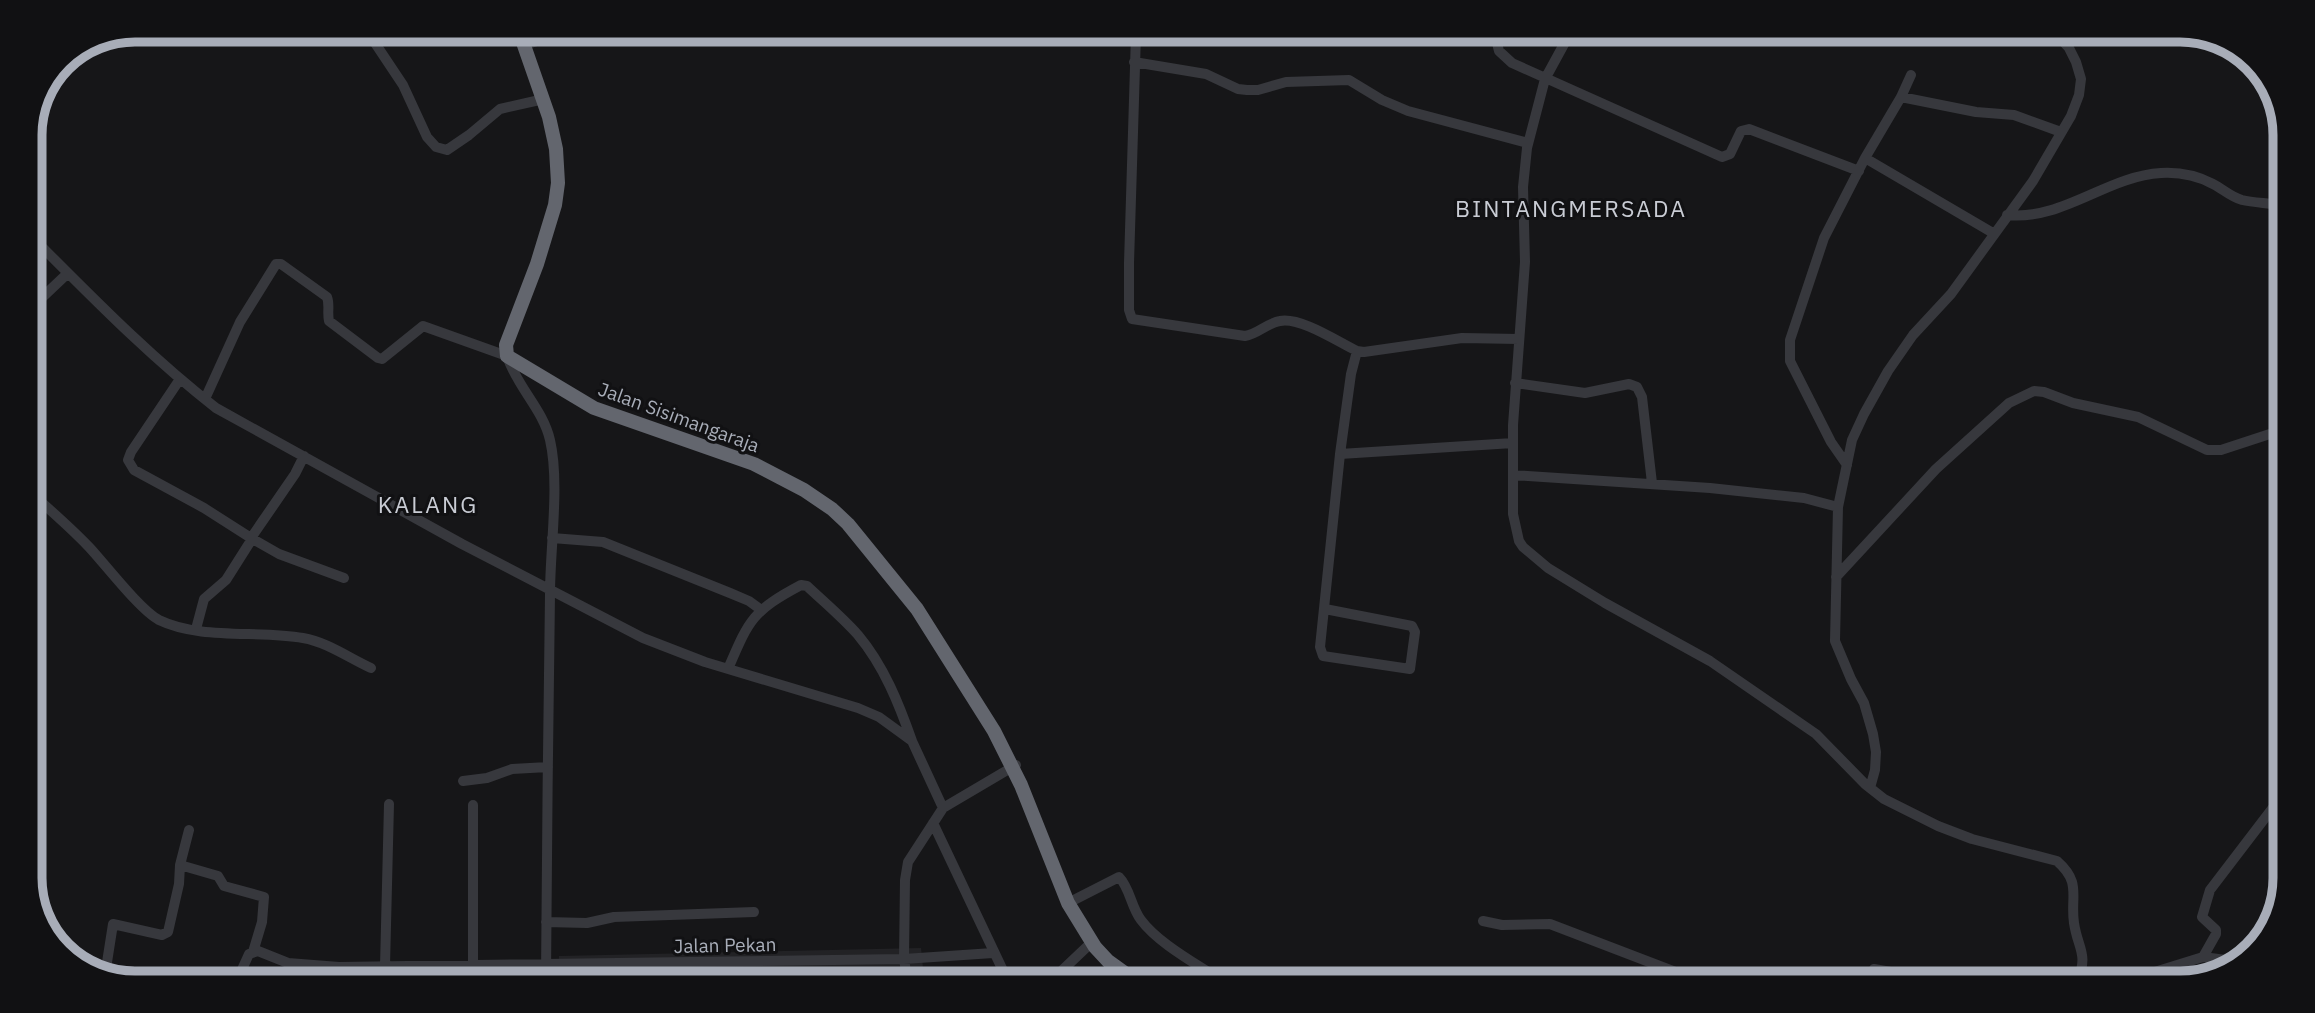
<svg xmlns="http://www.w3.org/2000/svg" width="2315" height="1013" font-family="'IBM Plex Sans',sans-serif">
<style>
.built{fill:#222225}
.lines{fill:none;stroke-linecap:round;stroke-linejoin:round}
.minor{stroke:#37383d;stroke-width:10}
.highway{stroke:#63666e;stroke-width:14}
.labels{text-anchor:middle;stroke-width:6;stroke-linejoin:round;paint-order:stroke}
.street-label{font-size:19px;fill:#a8adb8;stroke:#111113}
.quarter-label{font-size:23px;letter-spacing:2px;fill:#c9ccd4;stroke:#111113}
.rim{fill:none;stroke:#a8adb8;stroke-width:9}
</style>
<rect width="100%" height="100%" fill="#161618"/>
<path class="built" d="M921 948 924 978 558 977 559 956Z"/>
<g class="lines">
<path class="minor" d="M367 31 403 85 427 137 436 147 447 150 469 135 500 109 544 99
M1136 34 1129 263V310L1132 319 1245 336C1258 334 1267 323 1280 321 1301 317 1338 342 1357 351L1364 352 1462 338 1519 339
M1495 35 1499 51 1512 63 1722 157 1730 154 1741 131 1749 129 1859 171
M1569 35 1545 79 1527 148 1523 187 1525 262 1513 425V514L1519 541 1523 547 1548 568 1605 603 1710 661 1816 734 1865 784 1884 799 1938 826 1972 839 2057 861C2082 883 2070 896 2074 923 2078 950 2089 953 2077 983
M524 45 553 36 580 31
M1134 62 1206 74 1238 89 1247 90H1258L1286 82 1349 80 1382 100 1408 111 1528 143
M1901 97 1976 112 2014 115 2061 132
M1865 158 1993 233
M2007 215C2062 221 2107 176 2161 173 2179 172 2198 176 2213 184 2223 189 2231 197 2242 200 2255 203 2271 203 2284 206
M30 235C90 295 149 356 216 408L462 544 643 638 705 662 858 708 879 717 912 741 943 808
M30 309 68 273
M180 379 131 452 128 460 134 470 204 508 251 538 295 474 304 456
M1515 383 1585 393 1629 384 1637 387 1642 397 1652 483
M205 399 240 322 276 264H281L327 297C330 305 327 312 329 321L378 358 382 359 423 326 507 356C517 387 543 409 550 440 560 483 550 548 550 594 548 722 547 849 546 977
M1340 454 1513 443
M1847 465 1831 442 1790 361V340L1824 238 1865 158 1901 97 1911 75
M1513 475 1710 488 1804 498 1838 507
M30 492C50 510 70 527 89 547 105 564 140 610 159 620 200 640 258 630 303 638 327 642 349 658 371 668
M251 538 279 554 344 578
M552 538 603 542 730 593 749 601 760 609
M1836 577 1936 469 2009 403 2034 391 2044 392 2073 403 2138 417 2207 450H2221L2282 430
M1325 609 1412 626 1415 632 1410 669 1323 656 1320 647 1340 454 1351 374 1357 351
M196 629 204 599 226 580 252 539
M728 669C749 620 752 611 801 585L807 586C824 602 843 618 858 635 884 666 899 704 912 741
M463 781 487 778 512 769 548 767
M1870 788 1875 770 1876 752 1873 734 1864 703 1851 679 1835 641 1838 507 1852 440 1864 414 1888 371 1913 335 1951 294 2033 181 2071 116 2079 95 2081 79 2076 62 2069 48 2059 37
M933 823 1007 979
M189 830 180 865 218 876 224 886 264 897 262 922 253 952
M1068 903 1119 877C1130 888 1131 907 1141 920 1158 943 1195 963 1219 979
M1483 921 1502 925 1550 924 1699 981
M546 922 587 923 614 917 754 912
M2203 957 2216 934V930L2202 917 2210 890 2278 801
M385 966 389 804
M473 966V805
M105 975 113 924 162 935 168 932 179 884 180 865
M239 976 249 954 258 951 288 963 339 967 904 959 993 953
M907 978 904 959 905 880 908 862 943 808 1016 765
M1053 979 1092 942
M1726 981 1745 982
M1870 982 1874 969 1947 982
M2119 983 2203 957 2241 962"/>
<path class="highway" d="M519 31 549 117 556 149 558 183 555 205 537 264 506 345 507 356 594 408 754 464 804 490 832 509 848 524 917 609 994 731 1021 785 1068 903 1095 947 1108 961 1133 979"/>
</g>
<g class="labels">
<g class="street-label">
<text transform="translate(679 417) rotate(20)" y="7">Jalan Sisimangaraja</text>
<text transform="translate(725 945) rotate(-1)" y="7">Jalan Pekan</text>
</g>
<g class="quarter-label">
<text x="1571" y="217">BINTANGMERSADA</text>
<text x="428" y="513">KALANG</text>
</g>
</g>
<path d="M0 0H2315V1013H0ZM135 42H2180A93 93 0 0 1 2273 135V878A93 93 0 0 1 2180 971H135A93 93 0 0 1 42 878V135A93 93 0 0 1 135 42Z" fill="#111113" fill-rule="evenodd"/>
<path class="rim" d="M135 42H2180A93 93 0 0 1 2273 135V878A93 93 0 0 1 2180 971H135A93 93 0 0 1 42 878V135A93 93 0 0 1 135 42Z"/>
</svg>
